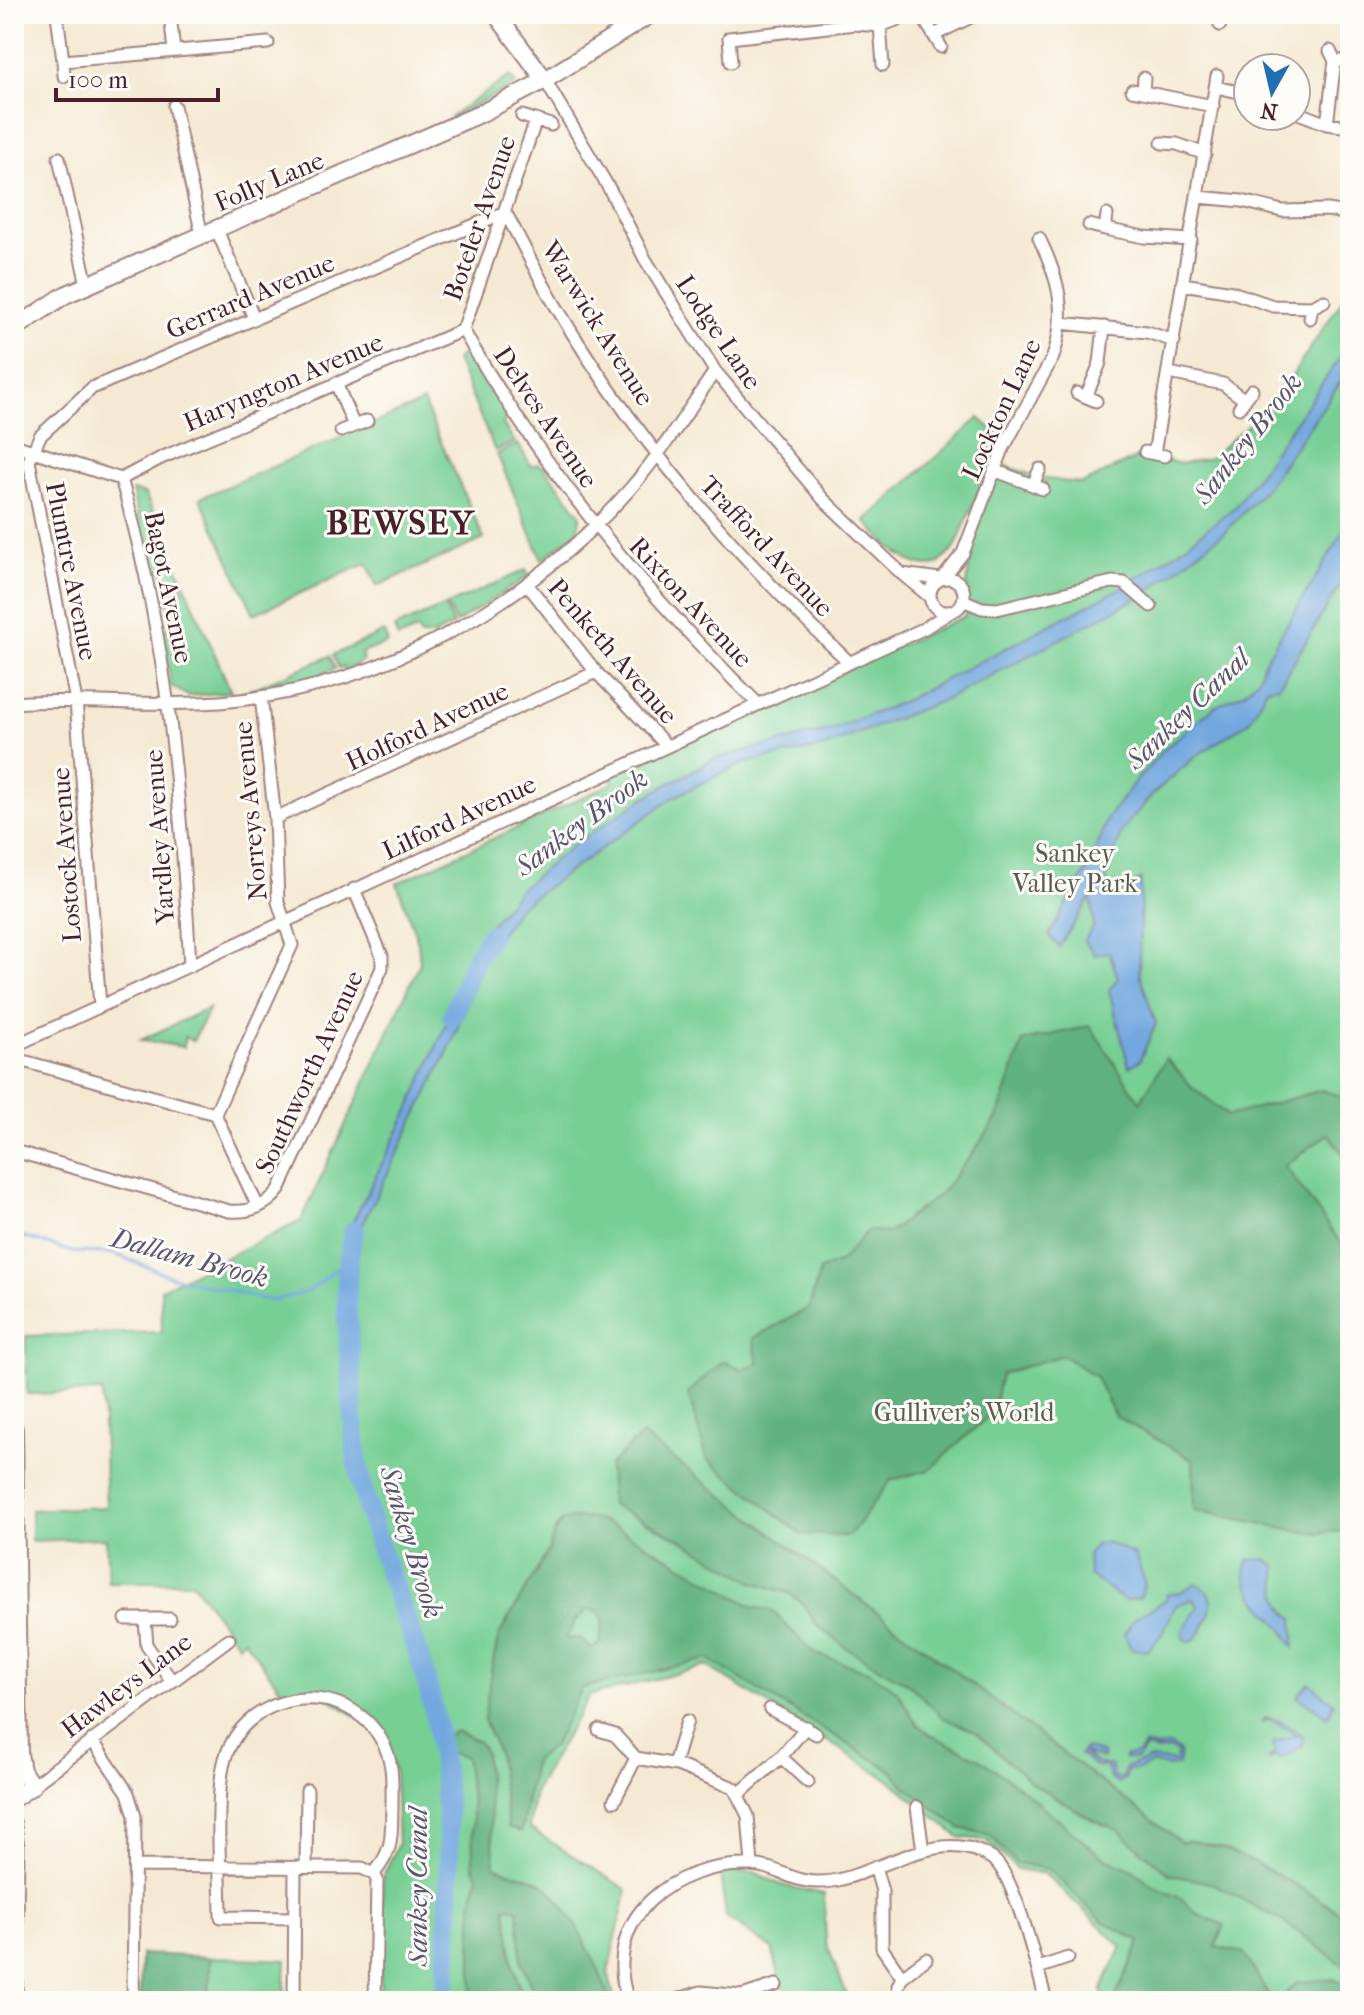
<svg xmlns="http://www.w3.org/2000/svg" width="1364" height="2015" font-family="'IM FELL French Canon',serif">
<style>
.green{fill:#77cf94;stroke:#607760;stroke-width:2}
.forest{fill:#61b27e;stroke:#566854;stroke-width:2;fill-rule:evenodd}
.water{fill:#72a7df;stroke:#5e6385;stroke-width:2}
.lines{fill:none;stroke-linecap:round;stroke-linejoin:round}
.stream{stroke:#72a7df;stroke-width:3}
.river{stroke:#72a7df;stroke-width:20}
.street-casing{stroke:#a0847f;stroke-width:15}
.secondary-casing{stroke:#a0847f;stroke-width:20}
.street{stroke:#fff;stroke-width:11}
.secondary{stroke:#fff;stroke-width:16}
.labels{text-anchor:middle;stroke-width:6;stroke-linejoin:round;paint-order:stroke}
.street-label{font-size:26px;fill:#4a1f2b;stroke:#fdfcf7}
.park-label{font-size:26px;fill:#5a5d50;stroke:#fdfcf7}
.water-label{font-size:28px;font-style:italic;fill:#5a5573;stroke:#fdfcf7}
.district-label{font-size:34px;font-weight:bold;letter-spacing:2px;fill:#4a1f2b;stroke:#fdfcf7}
</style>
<rect width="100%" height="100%" fill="#fdfcf7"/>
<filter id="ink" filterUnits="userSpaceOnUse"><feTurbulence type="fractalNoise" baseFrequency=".0125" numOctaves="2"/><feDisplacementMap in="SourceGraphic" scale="16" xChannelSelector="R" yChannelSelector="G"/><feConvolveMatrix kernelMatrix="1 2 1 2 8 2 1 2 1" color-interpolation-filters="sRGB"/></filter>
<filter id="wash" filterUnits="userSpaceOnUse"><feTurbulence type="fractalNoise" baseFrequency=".006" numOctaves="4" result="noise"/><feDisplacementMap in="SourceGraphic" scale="32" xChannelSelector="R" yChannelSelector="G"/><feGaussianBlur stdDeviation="1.8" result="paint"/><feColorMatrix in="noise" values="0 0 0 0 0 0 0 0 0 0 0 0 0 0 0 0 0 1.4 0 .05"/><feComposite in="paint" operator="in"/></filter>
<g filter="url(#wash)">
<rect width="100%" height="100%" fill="#f5e9d3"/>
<path class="green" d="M510 76 516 84 450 119V117Z
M1350 288V2001H1103L1102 1989 1122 1947 1045 1874 1017 1869 986 1840 959 1837 888 1779 707 1666 589 1696 535 1790 529 1828 627 1890 608 1972 615 2001H380L383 1876 398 1844 395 1774 383 1734 325 1696 284 1694 244 1639 238 1644 192 1582H108L106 1538 31 1541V1510L106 1507 102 1392 27 1394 26 1336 162 1332 161 1289 301 1221 420 963 418 942 397 883 613 783 611 776 965 616C967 561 974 512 1004 465L1040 478 1082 484 1142 455 1182 464 1210 458 1276 400Z
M469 348 507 412 503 424 515 442 495 451 456 360Z
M423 402 484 539 377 586 367 563 254 614 200 498Z
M979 418 1001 437 955 548 937 565C907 571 883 540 865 521Z
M518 444 531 466 539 464 545 468 581 515 577 532 542 560 497 454Z
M132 491 145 494 185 584 165 593 162 571 149 564Z
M526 570 529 576 456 623 447 605Z
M186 587 231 692 188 696 171 686 163 632 172 622 166 596Z
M445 606 453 625 432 636H421L417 630 398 638 394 628Z
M384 632 388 643 361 653 363 660 345 671 343 667 339 668 333 655Z
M330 656 335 669 323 673V677L243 693Z
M209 1008 193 1041 184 1037V1047L141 1040Z
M754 1872 781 1885 824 1894 826 1942 849 2001H795L781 1981 772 1949 726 1917 720 1873Z
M210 1957 286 1960 284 2001 209 1996 208 2001H140V1996H209Z"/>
<path class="forest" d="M1090 1026 1140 1102 1166 1058 1193 1088 1228 1116 1322 1090 1350 1099V1163L1328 1134 1285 1166 1350 1256V1531L1309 1533 1194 1510 1193 1460 1115 1416 1096 1377 1062 1355 1001 1374 993 1412 929 1470 891 1480 849 1536 801 1534 707 1459 688 1393 723 1361 742 1369 758 1363 753 1338 809 1308 820 1270 840 1262 868 1230 888 1233 940 1194 972 1154 997 1118 1023 1041Z
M642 1435 1181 1842C1222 1836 1313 1895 1350 1919V1970L1287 1924 1214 1884 1169 1874 1118 1830 1095 1821 1033 1784 974 1731 943 1718 910 1685 846 1648 815 1623 803 1604 789 1593 753 1582 678 1538 611 1505 609 1466Z
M575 1518H590L610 1524 754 1607 772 1611 814 1653 870 1672 897 1691 917 1724 931 1735 980 1759 1022 1789 1101 1856 1133 1870 1155 1887 1182 1899 1196 1913 1224 1925 1215 1947 1244 1953 1272 2001H1114L1140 1941 1102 1921 1049 1869 1016 1863 990 1835 960 1828 906 1787 892 1771 708 1659 582 1688 554 1745 534 1761 521 1832 508 1828 498 1753 484 1720 492 1666 499 1635 548 1551 556 1528 563 1520ZM587 1610H597L603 1618 600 1644 592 1649 581 1639 566 1638 576 1620Z
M456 1731 479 1742 485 1753 495 1866C508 1872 522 1875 536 1880 565 1892 601 1972 610 2001H537L522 1963 518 1909 506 1906 513 1966 524 2001H472V1903L478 1876 473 1865 472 1806 465 1757 448 1752 446 1736Z
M141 1954 210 1957 209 1996H140Z
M1335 1979 1350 1986V2001H1279L1297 1982Z"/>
<path class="water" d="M1350 344V369L1267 487 1225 532 1145 594 949 698 824 747 745 763 718 775 674 797 518 908 486 955 450 1047 363 1223 356 1259 341 1254 345 1237 409 1110 487 929 519 890 573 845 650 794 714 759 831 730 902 702 1121 588 1177 552 1235 507Z
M1350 521V569L1279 686 1267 688 1250 721 1196 756 1154 793 1122 830 1106 880 1112 894 1122 893 1141 879 1139 972 1156 1024 1140 1060 1129 1067 1109 990 1118 978 1109 952 1095 955 1084 941 1094 926 1091 897 1059 947 1049 935 1087 870 1108 817 1135 782 1164 749 1214 707 1245 692 1259 677 1263 664Z
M1107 1542 1135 1555 1145 1582 1140 1598 1125 1601 1089 1575 1088 1554 1095 1545Z
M1266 1559 1276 1566C1277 1584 1276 1609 1294 1618V1647C1288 1640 1285 1632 1280 1626 1266 1610 1235 1584 1249 1560Z
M1196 1583C1201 1586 1208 1591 1210 1597 1214 1610 1201 1640 1188 1642L1183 1637V1630L1198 1607 1194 1599 1176 1605 1162 1634 1148 1651 1131 1649 1124 1634 1134 1619 1166 1600 1167 1594 1181 1592Z
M1309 1683 1334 1703 1328 1717 1297 1696Z
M1265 1718C1277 1717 1294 1728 1303 1736V1746L1282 1758 1276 1756 1267 1760 1275 1753 1273 1743 1296 1734 1269 1719 1261 1723Z
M1146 1745 1157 1748 1170 1745 1180 1752 1178 1765 1167 1767 1153 1763 1140 1769 1128 1770 1126 1778 1118 1783 1110 1779 1107 1767 1095 1766 1080 1754 1085 1748 1104 1754 1103 1758 1084 1753 1095 1762 1111 1766 1113 1777 1118 1779 1123 1777 1126 1767 1152 1759 1175 1762 1177 1753 1170 1749 1157 1751 1146 1748 1137 1759H1125V1756L1138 1754Z"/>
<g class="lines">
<path class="stream" d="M14 1234 73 1252 112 1253 173 1277 272 1301 309 1291 347 1260"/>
<path class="river" d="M452 1017 473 963 491 934
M354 1231C343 1273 347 1315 350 1358 353 1394 352 1432 358 1467 374 1557 422 1638 437 1728 453 1820 451 1909 445 2001"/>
</g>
</g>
<g filter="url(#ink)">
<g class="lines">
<defs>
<path id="street" d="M57 14 63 61 268 43
M170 14 174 51
M921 14 941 47
M1218 14 1220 25
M880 26 883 65
M934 35 977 14
M1330 51 1335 61H1346
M63 61 64 76
M1335 61 1327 124 1350 127
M731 62 729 38 855 24 880 26 912 14
M545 80 610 190 645 259 715 371 823 499 902 574
M1216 87 1248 94
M1132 90 1143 92 1144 78
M1143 92 1213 106
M174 106 202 236
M1296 112 1327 124
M522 116 551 125
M1162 143 1177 144 1205 154
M59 158 87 285
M1198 197 1242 201 1282 211 1328 210 1350 214
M1089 225 1105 229 1107 215
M1105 229 1144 237 1191 240
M217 230 254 318
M1183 284 1232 292 1273 306 1312 307
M14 296 24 321
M1310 318 1312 307 1324 301
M1061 323 1147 332 1174 341
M463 330C543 470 643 591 758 704
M463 330 536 120
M1169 373 1223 384 1245 400
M336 383 354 426
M1077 393 1096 401
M1086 397 1100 363 1104 327
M1239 408 1252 390
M341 431 367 421
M14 445 121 479
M1145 452 1165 456
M1154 454 1217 76
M994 470 1043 489
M121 479C168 638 181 800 190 966
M121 479 161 458 463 330
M1033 485 1040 469
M943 578 963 553 1003 449 1053 357C1068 312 1059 279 1039 238
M930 595a17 17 0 1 1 34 0a17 17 0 1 1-34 0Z
M527 584 596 672 666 745
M930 597 902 574 940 579
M963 600 982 608 997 609 1112 582 1124 583 1151 606
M14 703C83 698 151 707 220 702 378 689 526 607 630 489 662 452 688 411 715 371
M275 818 596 672
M100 1006 76 701 29 461 40 436 92 388 505 212C523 244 538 277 557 308 636 441 737 557 849 662
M14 1046 923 629 952 611
M27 1062 215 1114 292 945 278 902 275 818 261 697
M215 1114 258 1207
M14 1151 229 1211C249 1213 267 1206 279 1190L382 968V956L354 889
M126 1619H170
M145 1619 147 1646 172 1681
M770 1709 816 1734
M599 1730 615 1735 636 1758 614 1801
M92 1740 128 1793 135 1816 133 2001
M781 1757 806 1727
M636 1758 677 1765 734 1788 748 1816 752 1865
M674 1764 687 1721
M32 1786 229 1639
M740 1793 781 1757 808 1782
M917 1807 923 1851
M14 1821 18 1846 16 2001
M135 1866 362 1868 374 1874
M306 1867 307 1790
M875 1867 882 1891V1948L902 1977
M374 1874 377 1880 375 2001
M294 1918 221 1917C221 1877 214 1795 225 1759 246 1689 346 1676 382 1741 394 1761 392 1784 392 1806 391 1838 394 1848 374 1874
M1038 1968 1068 1958
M898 1986 902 1977 926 1959
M294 2001 295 1867
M628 2001C600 1918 673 1863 750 1865 783 1866 794 1889 838 1880 885 1870 946 1824 994 1860 1015 1877 1038 1971 1046 2001
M673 2001 701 1992 742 1996 776 1985"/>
<path id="secondary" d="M496 14 545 80
M14 329 65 295 482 113 545 80 651 14
M14 1429 19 1754 22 1771 32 1786 14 1798"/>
</defs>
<use href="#street" class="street-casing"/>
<use href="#secondary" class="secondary-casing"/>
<use href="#street" class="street"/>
<use href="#secondary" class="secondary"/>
</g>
</g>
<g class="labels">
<g class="street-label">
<text transform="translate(269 181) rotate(-23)" y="9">Folly Lane</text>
<text transform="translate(479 218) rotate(-71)" y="9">Boteler Avenue</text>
<text transform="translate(250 296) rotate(-23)" y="9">Gerrard Avenue</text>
<text transform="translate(598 323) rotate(58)" y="9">Warwick Avenue</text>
<text transform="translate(719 332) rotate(56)" y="9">Lodge Lane</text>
<text transform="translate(283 382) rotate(-23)" y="9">Haryngton Avenue</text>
<text transform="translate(1001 409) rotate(-65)" y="9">Lockton Lane</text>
<text transform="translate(546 417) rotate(56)" y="9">Delves Avenue</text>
<text transform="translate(767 546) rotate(47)" y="9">Trafford Avenue</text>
<text transform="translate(72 571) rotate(79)" y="9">Plumtre Avenue</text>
<text transform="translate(169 587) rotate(78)" y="9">Bagot Avenue</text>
<text transform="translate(691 602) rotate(47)" y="9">Rixton Avenue</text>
<text transform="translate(613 651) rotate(49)" y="9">Penketh Avenue</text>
<text transform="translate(427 726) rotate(-25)" y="9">Holford Avenue</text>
<text transform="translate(250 811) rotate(-95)" y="9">Norreys Avenue</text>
<text transform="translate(459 817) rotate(-25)" y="9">Lilford Avenue</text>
<text transform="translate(159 837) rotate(-94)" y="9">Yardley Avenue</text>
<text transform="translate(66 855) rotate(-94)" y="9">Lostock Avenue</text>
<text transform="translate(309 1072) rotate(-65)" y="9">Southworth Avenue</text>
<text transform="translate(126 1685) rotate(-37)" y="9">Hawleys Lane</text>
</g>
<g class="park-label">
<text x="1075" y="862">Sankey<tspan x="1075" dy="30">Valley Park</tspan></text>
<text x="964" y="1421">Gulliver's World</text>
</g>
<g class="water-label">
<text transform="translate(1247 438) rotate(-52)" y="10">Sankey Brook</text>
<text transform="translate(1187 709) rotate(-44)" y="10">Sankey Canal</text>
<text transform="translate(581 822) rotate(-37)" y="10">Sankey Brook</text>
<text transform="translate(190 1257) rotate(15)" y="10">Dallam Brook</text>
<text transform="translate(412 1542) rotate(73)" y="10">Sankey Brook</text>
<text transform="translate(417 1887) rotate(-90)" y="10">Sankey Canal</text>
</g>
<g class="district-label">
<text x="401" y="534">BEWSEY</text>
</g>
</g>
<rect width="1364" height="2015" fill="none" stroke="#fdfcf7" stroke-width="48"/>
<g transform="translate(1272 92) rotate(188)"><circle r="38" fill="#fdfcf7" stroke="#b5a4a5" stroke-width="2"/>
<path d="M0-6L14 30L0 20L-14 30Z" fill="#1f6fb2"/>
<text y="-12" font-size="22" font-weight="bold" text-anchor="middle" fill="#4a1f2b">N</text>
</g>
<path d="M56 88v12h162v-12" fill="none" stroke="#4a1f2b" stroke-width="4"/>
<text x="68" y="88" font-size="24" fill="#4a1f2b" stroke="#fdfcf7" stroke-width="6" paint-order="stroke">100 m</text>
</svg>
